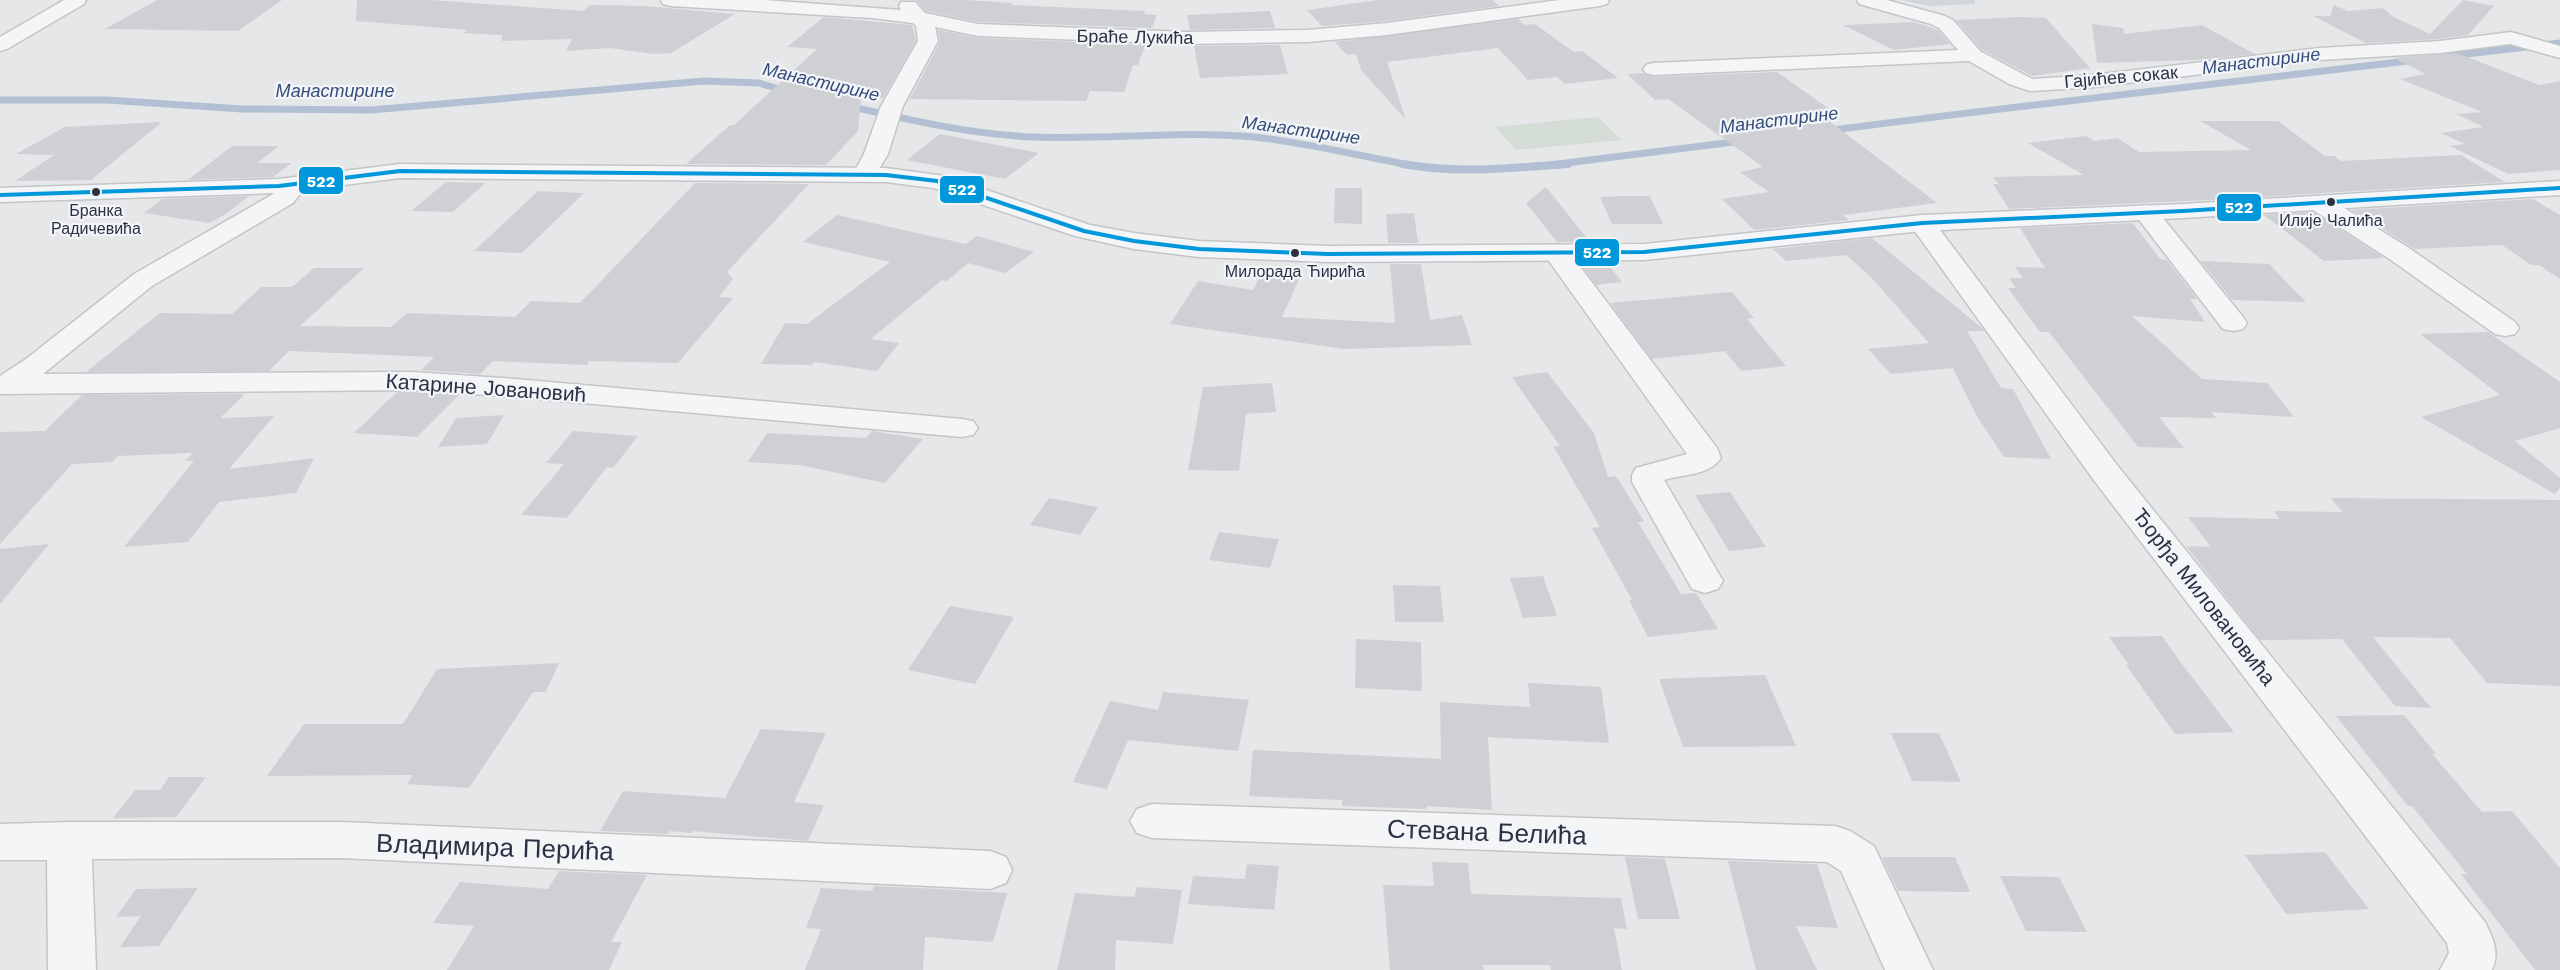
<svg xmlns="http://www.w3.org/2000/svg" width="2560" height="970" font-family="'Work Sans',sans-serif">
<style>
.built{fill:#d3d6dc}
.green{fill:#d4ddd5}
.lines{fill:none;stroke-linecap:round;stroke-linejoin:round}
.stream-far1{stroke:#b3c0d4;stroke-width:7}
.stream{stroke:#b3c0d4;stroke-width:8}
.building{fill:#cfd0d3}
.minor-casing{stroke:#c3c5c7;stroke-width:3}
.tertiary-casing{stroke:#c3c5c7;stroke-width:3}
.minor{fill:#f4f5f7;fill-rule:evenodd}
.tertiary{fill:#f4f5f7;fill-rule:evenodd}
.bus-1-casing{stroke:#f3f5f9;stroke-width:8}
.bus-1{stroke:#0098da;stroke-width:4}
.bus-dot{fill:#2b3244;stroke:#f3f5f9;stroke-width:2}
.labels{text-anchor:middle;stroke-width:4.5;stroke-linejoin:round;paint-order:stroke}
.far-bus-label{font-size:16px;fill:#2b3244;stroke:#f3f5f9}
.far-street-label{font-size:18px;fill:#2b3244;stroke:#f3f5f9}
.far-water-label{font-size:18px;font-style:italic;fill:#344d79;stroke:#f3f5f9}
.street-label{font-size:21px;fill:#2b3244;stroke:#f3f5f9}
.near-street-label{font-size:26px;fill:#2b3244;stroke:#f3f5f9}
.line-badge{stroke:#f3f5f9;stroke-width:2}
.badge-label{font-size:16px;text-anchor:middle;font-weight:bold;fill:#fff}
</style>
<rect width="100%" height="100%" fill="#e5e7e9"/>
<path class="built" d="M1900 0H1975V4L1929 6Z"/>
<path class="green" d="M1598 117 1621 140 1516 150 1495 127Z"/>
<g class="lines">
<path class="stream-far1" d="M2449 56 2560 43
M0 100H107L242 109 371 110 704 81 759 83 789 92
M848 106C910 120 972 135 1036 137 1108 140 1182 130 1254 137 1305 142 1359 156 1410 165
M1826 131C2022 105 2219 84 2415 60
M1550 165 1742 141"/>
<path class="stream" d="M1402 164C1458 174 1511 168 1568 164"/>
</g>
<path class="building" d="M157 0H282L238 31 105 29Z
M357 0H431L583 11 590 5 644 6 735 14 671 53 654 54 610 48 566 51 572 39 502 41V35L463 33 468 30 356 21Z
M916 0H965L1013 3 1011 5 1145 11 1144 14 1157 15 1152 28 978 22 926 11Z
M1378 0H1492L1499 6 1387 21 1322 26 1307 10Z
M2463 0 2494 6 2468 35 2440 39 2366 43 2313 16H2330L2334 5 2348 11 2383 8 2392 16 2430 34Z
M1270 11 1275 28 1190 30 1187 15Z
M824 17 912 25 916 41 883 98H861L858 131 826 165 686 164 730 125H734L817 49 787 47Z
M2020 17 2046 18 2090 68 2032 76 1981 49 1956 20Z
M1518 19 1525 25 1535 24 1574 52 1582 51 1618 78 1565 84 1557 77 1528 80 1498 48 1387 62 1406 120 1361 70 1356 54 1347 55 1335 42Z
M1914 22 1938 30 1950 44 1894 50 1843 25Z
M2092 24 2123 28 2124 34 2202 25 2255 54 2197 60 2097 63Z
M938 30 978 38 1145 45 1138 65H1133L1124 92 1090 91 1086 101 910 99 940 42Z
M1280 45 1288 74 1200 78 1194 46Z
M2457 53 2539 85 2560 81V170L2508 174 2450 146 2465 144 2441 133 2484 127 2456 114 2482 112 2400 79 2426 74 2394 58Z
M1777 72 1829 109 1816 111 1937 203 1843 215 1849 220 1754 230 1722 199 1769 192 1740 172 1763 167 1668 99 1655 100 1627 74 1643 73 1653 77Z
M2200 121H2278L2325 156H2334L2341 161 2461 155 2505 182 2241 198 2235 193 2230 199 2009 209 1993 184H1999L1993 177 2084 175 2028 143 2086 136 2094 141 2117 138 2139 152 2251 150Z
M162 122 91 180 15 181 54 155 16 154 65 127Z
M940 134 1039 153 1005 179 907 160Z
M232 146H279L257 163H292L273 177 188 180Z
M446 182 485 183 453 212 411 211Z
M695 183 809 184 727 272 733 279 719 297 733 298 678 363 588 361V365L493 361 480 374 421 370 434 357 289 351 269 371 86 372 160 313 232 314 261 287H292L314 268H364L300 326 391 327 407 313 515 317 531 301 580 303Z
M1546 187 1590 242H1557L1526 203Z
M1335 188H1362V224L1334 223Z
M538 191 584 193 522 253 474 251Z
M249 196 229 212 210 223 144 213 162 199Z
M1625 196H1650L1663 224H1612L1600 197Z
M2533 199 2560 215V279L2539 265H2531L2502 245 2415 249 2352 210Z
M2313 212 2384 258 2324 261 2264 215Z
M1414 213 1418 243H1388L1386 214Z
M837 215 966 244 977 236 1034 252 1005 273 968 263 947 281 942 280 871 339 899 343 877 371 814 362 812 365 761 364 785 323 807 324 890 262 803 242Z
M2133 223 2160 259 2167 260 2197 299H2190L2205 322 2132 316 2202 379 2267 383 2294 417 2211 412 2216 418 2159 417 2184 448 2138 447 2049 332H2040L2008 288H2016L2009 278H2023L2015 267 2045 268 2020 228Z
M1872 238 1982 328 1984 331H1967L2001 388 2013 389 2051 459 2004 457 1978 418 1953 368 1891 374 1868 349 1929 343 1870 276 1846 255 1786 261 1773 249Z
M2201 261 2269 264 2306 302 2232 300Z
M1606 262 1622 282 1596 285 1580 263Z
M1390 264H1421L1430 320 1462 315 1472 345 1344 349 1170 324 1198 281 1253 290 1263 271 1301 275 1282 317 1395 323Z
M1732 292 1754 318 1747 319 1786 366 1741 371 1725 351 1652 359 1610 303Z
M2488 332 2560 382V428L2515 441 2560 478V488L2555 494 2421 417 2500 395 2420 334Z
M1547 372 1594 433 1608 477 1616 476 1644 521 1638 522 1681 594 1696 593 1718 629 1648 637 1629 600H1632L1592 528 1600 527 1553 446H1560L1512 377Z
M1272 383 1276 412 1246 414 1239 471 1188 470 1203 387Z
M397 392H412L459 395 417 437 354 433Z
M245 394 220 418 274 416 229 469 314 458 296 493 219 502 188 542 124 547 194 461H185L193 453 118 456 112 462 72 464 0 544V432L45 431 82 395Z
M504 415 487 444 438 447 456 418Z
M573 431 638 436 613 468 607 467 567 518 521 515 564 464 546 463Z
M872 431 923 439 885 483 799 465 748 462 767 433 866 438Z
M1730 492 1766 547 1729 551 1695 495Z
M1049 498 1098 507 1080 535 1030 525Z
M2330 498 2560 500V686L2487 683 2450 638 2373 637 2431 708 2395 706 2342 639 2260 640 2186 546 2211 547 2188 517 2280 519 2274 511 2343 512Z
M1219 532 1279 539 1270 568 1209 560Z
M49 544 0 604V549Z
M1543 576 1557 616 1523 618 1510 578Z
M1393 585 1440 586 1444 622H1395Z
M950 606 1014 617 975 684 908 670Z
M2162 636 2182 664 2234 732 2175 734 2126 665H2129L2109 637Z
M1356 639 1421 642 1422 691 1355 688Z
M559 663 546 692H533L469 788 407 784 413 775 267 776 304 724H403L437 669Z
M1765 675 1796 746 1683 747 1659 679Z
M1528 683 1601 687 1609 743 1488 737 1492 810 1427 806V809L1342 806V800L1249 796 1253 750 1441 759 1440 702 1530 707Z
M1163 692 1249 700 1238 751 1128 740 1107 789 1073 782 1110 701 1158 710Z
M2404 715 2436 754H2432L2482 812 2512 811 2560 868V970H2535L2461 874H2467L2412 806H2408L2336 716Z
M761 729 826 733 794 802 824 805 808 841 693 831 692 833 670 831 668 834 600 831 623 791 725 798Z
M1891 733H1939L1961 782 1912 781Z
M169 777H206L176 817 113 818 135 790H160Z
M2325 852 2369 909 2286 914 2245 855Z
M1625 857 1665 859 1680 919H1638Z
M1882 857H1955L1970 892 1898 891Z
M1728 861 1817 864 1838 928 1796 926 1817 970H1756Z
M1432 862 1468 863 1471 894 1621 898 1627 929 1614 928 1622 970H1551L1550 965H1483L1484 970H1390L1383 885 1434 886Z
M1247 864 1279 866 1274 910 1188 904 1193 876 1245 879Z
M559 871 647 875 611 942H622L609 970H447L474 926 433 923 460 882 548 889Z
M2000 876 2059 877 2087 932 2026 931Z
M874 886 940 889 1007 893 993 942 925 937 923 970H805L821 929 806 928 821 888 872 891Z
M1137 887 1182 890 1173 944 1116 940 1115 970H1057L1075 893 1134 897Z
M198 888 159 946 120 947 141 916 116 917 136 889Z"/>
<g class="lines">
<defs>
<path id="minor" d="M64 0H86L84 4 7 49 0 51V37Z
M661 0H764L901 10 899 6 901 2H915L925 13 978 24 1187 32 1307 30 1387 23 1559 0H1609L1607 4 1600 6 1387 35 1307 42 1187 44 978 36 935 27 938 41 903 106 888 154 873 179 865 181 857 179 853 174 864 154 881 106 918 41 916 26 913 23 872 18 670 6 663 4Z
M1857 0H1887L1945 16 1953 20 1980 51 2032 79 2094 75 2320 48 2440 41 2511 32 2560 46V58L2510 44 2440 53 2320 60 2094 87 2030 91 2009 84 1969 61 1653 75 1646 73 1643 69 1646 65 1653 63 1958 50 1939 28 1931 24 1859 4Z
M295 178 303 180 307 185 293 203 152 286 43 374 412 372 516 379 962 419 973 421 978 428 973 435 962 437 516 397 412 390 0 394V376L26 359 134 274 275 193 287 180Z
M2319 196 2328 198 2409 248 2515 322 2519 328 2515 334 2505 336 2495 334 2391 260 2310 208 2307 203 2310 198Z
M2145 205 2154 207 2243 317 2247 323 2243 329 2233 331 2223 329 2133 212 2136 207Z
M1922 215 1931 218 2117 465 2485 922C2493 938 2500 953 2492 970H2440L2449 953 2447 943 2093 479 1909 223 1913 218Z
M1557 246 1566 248 1717 448 1721 458C1709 476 1683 474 1664 480L1723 581 1718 589 1705 593 1692 589 1632 482V475L1636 468 1687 454 1544 254 1548 248Z
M1152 804 1835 826 1850 831 1874 846 1933 970H1885L1841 871 1827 862 1152 838 1137 833 1130 821 1137 809Z
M69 822H342L990 851 1006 857 1012 870 1006 883 990 889 342 858 92 859 96 970H48L47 860H0V824Z"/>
<path id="tertiary" d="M400 164 886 168 945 176 1090 225 1134 233 1199 241 1328 246 1644 244 1922 215 2183 204 2560 181V195L2183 218 1922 231 1644 260 1328 262 1199 257 1134 249 1075 236 933 188 886 182 400 178 279 193 0 202V188L279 179Z"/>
</defs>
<use href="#minor" class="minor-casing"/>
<use href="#tertiary" class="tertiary-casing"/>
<use href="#minor" class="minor"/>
<use href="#tertiary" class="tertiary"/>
<defs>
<path id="bus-1" d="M0 195 279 186 400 171 886 175 937 181 1084 231 1134 241 1199 249 1328 254 1644 252 1922 223 2183 211 2560 188"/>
</defs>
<use href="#bus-1" class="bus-1-casing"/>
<use href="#bus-1" class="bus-1"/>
</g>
<g class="bus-dot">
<circle cx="96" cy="192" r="5"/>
<circle cx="2331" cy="202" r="5"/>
<circle cx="1295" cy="253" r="5"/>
</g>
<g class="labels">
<g class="far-bus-label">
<text x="96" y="216">Бранка<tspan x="96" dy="18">Радичевића</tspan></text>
<text x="2331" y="226">Илије Чалића</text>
<text x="1295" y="277">Милорада Ћирића</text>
</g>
<g class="far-street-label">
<text transform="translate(1135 37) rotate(1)" y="6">Браће Лукића</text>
<text transform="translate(2121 77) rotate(-5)" y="6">Гајићев сокак</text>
</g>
<g class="far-water-label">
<text transform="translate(2261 61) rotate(-7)" y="6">Манастирине</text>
<text transform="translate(821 82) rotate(13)" y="6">Манастирине</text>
<text x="335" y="97">Манастирине</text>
<text transform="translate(1779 120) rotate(-7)" y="6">Манастирине</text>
<text transform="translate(1301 130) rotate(8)" y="6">Манастирине</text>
</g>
<g class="street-label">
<text transform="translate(486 388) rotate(4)" y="7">Катарине Јовановић</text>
<text transform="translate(2204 597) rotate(52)" y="7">Ђорђа Миловановића</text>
</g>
<g class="near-street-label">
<text transform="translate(1487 832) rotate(2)" y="9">Стевана Белића</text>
<text transform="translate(495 847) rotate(2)" y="9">Владимира Перића</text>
</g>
</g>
<g class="line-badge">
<rect x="298" y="166" width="46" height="29" rx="6" fill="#0098da"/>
<rect x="939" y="175" width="46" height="29" rx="6" fill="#0098da"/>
<rect x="2216" y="193" width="46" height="29" rx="6" fill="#0098da"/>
<rect x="1574" y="238" width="46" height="29" rx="6" fill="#0098da"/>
</g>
<g class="badge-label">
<text x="321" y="187">522</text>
<text x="962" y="195">522</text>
<text x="2239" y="213">522</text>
<text x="1597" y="258">522</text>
</g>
</svg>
